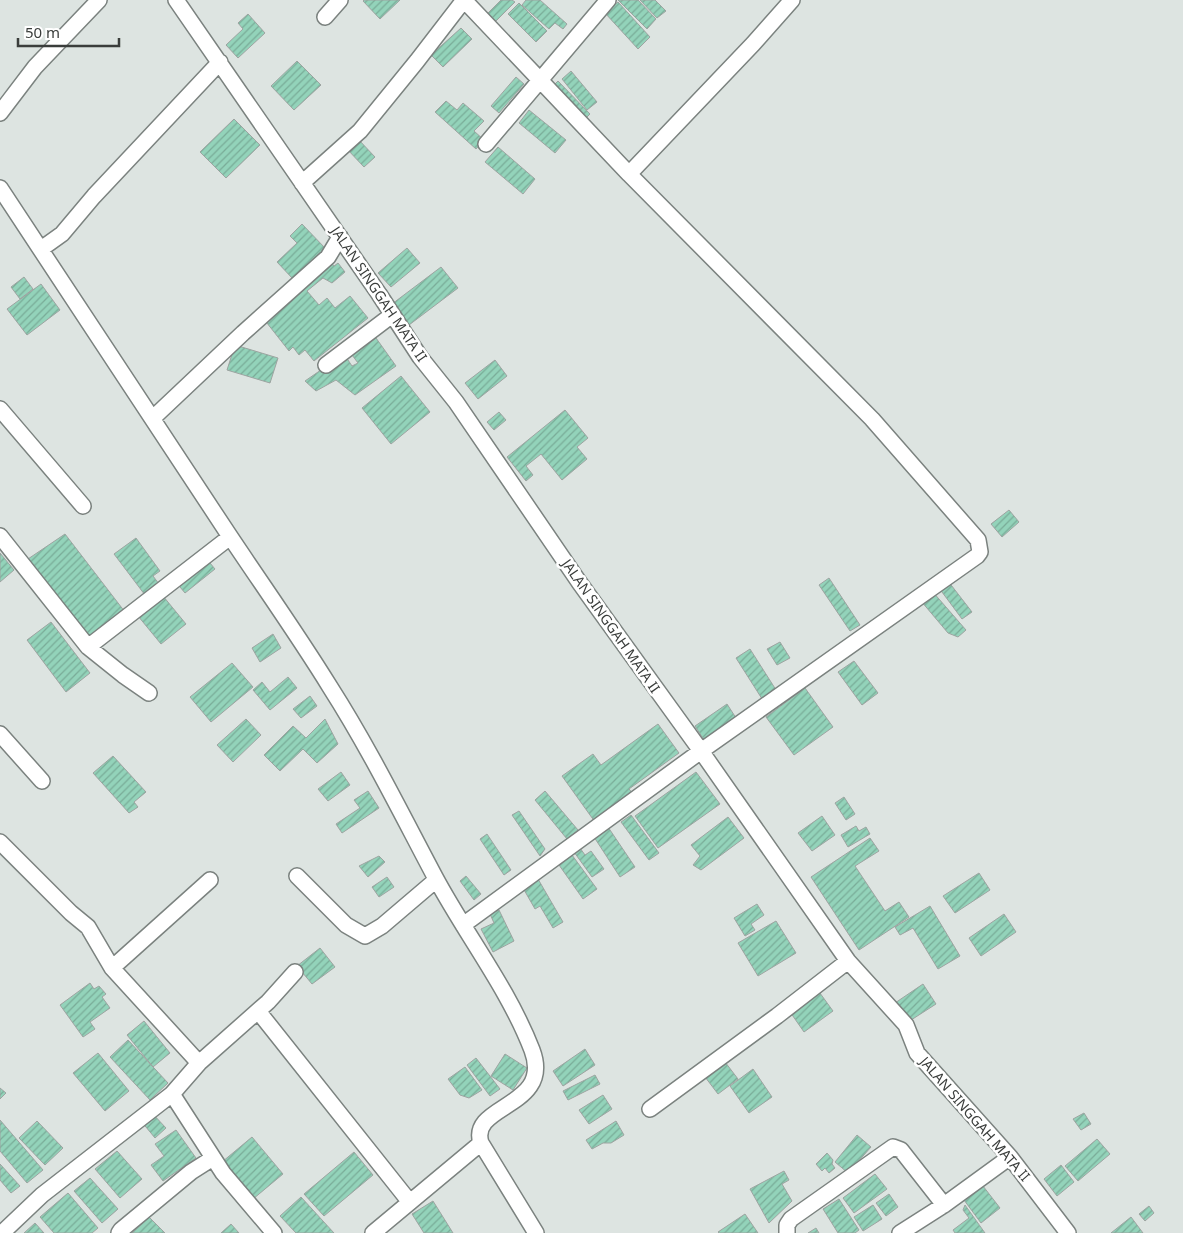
<svg xmlns="http://www.w3.org/2000/svg" width="1183" height="1233" font-family="'Noto Sans',sans-serif">
<style>
.building{fill:url(#building-hatch);stroke:#9da4a1}
.lines{fill:none;stroke-linecap:round;stroke-linejoin:round}
.minor-casing{stroke:#7b827f;stroke-width:18}
.minor{stroke:#fff;stroke-width:15}
.labels{text-anchor:middle;stroke-width:5;stroke-linejoin:round;paint-order:stroke}
.street-label{font-size:14px;fill:#3a3d3b;stroke:#fff}
</style>
<defs>
<pattern id="building-hatch" width="6" height="6" patternUnits="userSpaceOnUse" patternTransform="scale(1.25)"><rect width="6" height="6" fill="#93d3ba"/><path d="M-1 1l2-2M0 6l6-6M5 7l2-2" fill="none" stroke="#79ac98"/></pattern>
</defs>
<rect width="100%" height="100%" fill="#dde4e1"/>
<path class="building" d="M364 0H400L380 19 363 1Z
M501 0H512L515 2 496 21 488 13Z
M526 0H540L567 24 563 29 555 23 549 29 522 5Z
M618 0H638L656 19 647 29Z
M640 0H655L666 11 657 18Z
M618 2 650 37 638 49 605 13Z
M519 3 547 31 536 42 508 14Z
M248 14 265 33 238 58 226 45 243 29 238 23Z
M461 28 472 39 443 67 431 55Z
M297 61 321 85 294 110 271 86Z
M571 71 597 102 587 110 562 79Z
M516 77 524 84 499 113 491 106Z
M558 81 590 114 583 121 550 89Z
M446 101 457 110 463 103 484 121 474 131 484 140 476 149 435 112Z
M529 110 566 140 555 153 519 123Z
M234 119 260 145 226 178 200 152Z
M358 139 375 157 364 167 347 149Z
M498 147 535 179 523 194 485 162Z
M302 224 325 248 293 279 277 262 297 243 290 236Z
M407 248 420 263 391 287 378 273Z
M330 261 334 266 338 263 345 272 332 283 323 278 307 291 319 305 327 298 335 308 350 296 368 318 314 361 305 350 299 355 293 347 289 351 263 318Z
M441 267 458 288 409 325 392 304Z
M24 277 33 289 20 299 11 287Z
M41 284 60 310 27 335 7 309Z
M376 338 396 366 355 395 336 380 316 391 305 381 344 354 352 366 358 363 352 355Z
M235 345 278 358 270 383 227 370Z
M495 360 507 376 478 399 465 383Z
M401 376 430 412 391 444 362 408Z
M565 410 588 438 577 447 587 459 562 480 541 454 526 466 533 475 526 481 507 457Z
M499 412 506 420 494 430 487 422Z
M1009 510 1019 522 1002 537 991 524Z
M65 534 125 612 91 638 25 561Z
M136 538 160 571 153 576 159 584 145 595 114 554Z
M0 553 14 570 0 582Z
M205 557 215 569 185 593 175 581Z
M829 578 860 625 850 631 819 585Z
M948 581 972 612 962 619 939 588Z
M932 591 966 630 958 637 948 633 921 601Z
M163 596 186 624 161 644 138 616Z
M51 622 90 673 66 692 27 640Z
M273 634 281 648 260 662 252 648Z
M780 642 790 658 777 665 767 649Z
M750 649 778 693 764 702 736 658Z
M854 661 878 693 862 705 838 672Z
M232 663 253 687 211 722 190 697Z
M288 677 297 688 270 710 253 690 262 682 270 692Z
M805 688 833 727 794 755 766 717Z
M310 696 317 706 301 718 293 709Z
M727 704 738 721 706 743 695 726Z
M246 719 261 735 233 762 217 745Z
M325 719 338 744 317 763 303 749 280 771 264 755 293 726 306 738Z
M658 724 679 753 629 789 634 795 595 822 562 776 593 754 601 765Z
M113 756 146 792 134 802 138 807 129 813 93 773Z
M341 772 350 785 328 801 318 789Z
M696 772 720 804 658 848 635 816Z
M368 791 379 808 342 833 336 824 360 808 354 800Z
M545 791 578 830 567 839 535 800Z
M844 797 855 814 846 820 835 803Z
M519 811 545 849 540 856 512 815Z
M631 815 659 853 649 860 621 822Z
M822 816 835 835 812 851 798 833Z
M728 817 744 838 701 870 693 865 700 856 691 845Z
M856 826 859 831 866 827 870 834 848 847 841 835Z
M608 827 635 867 620 877 594 837Z
M487 834 511 870 504 875 480 839Z
M870 838 879 851 855 866 885 911 899 902 909 917 859 950 811 877Z
M580 848 585 855 591 851 604 869 592 877 574 852Z
M572 855 597 889 583 899 559 865Z
M379 856 385 862 368 877 359 866Z
M979 873 990 890 955 913 943 896Z
M466 876 481 894 474 900 460 881Z
M387 877 394 887 379 897 372 887Z
M538 879 563 922 553 928 540 906 535 909 523 888Z
M757 904 764 915 751 924 755 930 745 936 734 918Z
M930 906 960 956 938 969 913 928 900 935 895 927Z
M499 910 514 941 493 952 481 929 494 923 490 914Z
M1004 914 1016 932 981 956 969 938Z
M776 921 796 953 758 976 738 943Z
M320 948 335 967 312 984 297 966Z
M90 983 94 989 99 986 106 994 102 997 110 1008 90 1022 95 1029 83 1037 60 1005Z
M923 984 936 1004 908 1022 895 1003Z
M817 989 833 1011 804 1032 788 1009Z
M144 1021 170 1053 153 1067 127 1035Z
M128 1040 168 1083 150 1100 110 1057Z
M585 1049 595 1065 563 1086 553 1071Z
M98 1053 129 1091 105 1111 73 1073Z
M505 1054 527 1068 513 1090 491 1076Z
M476 1058 500 1089 490 1096 467 1065Z
M722 1058 738 1079 718 1094 702 1073Z
M465 1067 482 1090 469 1098 460 1095 448 1079Z
M753 1069 772 1097 749 1113 730 1086Z
M595 1075 600 1084 568 1100 563 1091Z
M0 1088 6 1093 0 1099Z
M603 1095 612 1109 589 1124 579 1110Z
M151 1112 166 1128 155 1138 141 1121Z
M1084 1113 1091 1124 1081 1130 1073 1119Z
M0 1120 43 1170 27 1183 0 1151Z
M37 1121 63 1148 45 1165 19 1138Z
M616 1121 624 1135 611 1143H603L592 1149 586 1140Z
M176 1130 196 1158 163 1181 151 1165 164 1156 155 1144Z
M857 1135 871 1147 848 1173 835 1162Z
M252 1137 283 1174 253 1199 222 1162Z
M1097 1139 1110 1154 1078 1181 1065 1166Z
M117 1151 142 1179 120 1198 95 1169Z
M354 1152 373 1175 324 1216 304 1194Z
M827 1153 833 1160 832 1164 835 1168 829 1173 825 1168 822 1171 816 1164Z
M0 1164 20 1186 11 1193 0 1180Z
M1061 1165 1074 1182 1057 1196 1044 1179Z
M784 1171 789 1180 782 1184 792 1201 769 1223 750 1189Z
M875 1174 887 1189 854 1213 843 1198Z
M90 1178 118 1209 102 1223 74 1191Z
M983 1186 1000 1208 981 1223 964 1200Z
M68 1193 98 1228 92 1233H54L40 1217Z
M889 1194 898 1207 886 1216 876 1203Z
M301 1197 334 1233H296L280 1216Z
M839 1199 859 1230 855 1233H838L823 1209Z
M433 1201 453 1233H424L412 1214Z
M873 1205 882 1219 863 1231 854 1217Z
M965 1205 985 1233H955L953 1230 969 1218 963 1210Z
M1149 1206 1154 1213 1145 1221 1139 1214Z
M745 1214 758 1233H719L718 1232Z
M149 1217 165 1233H132Z
M1131 1217 1143 1233H1111Z
M35 1223 44 1233H24Z
M231 1224 239 1233H221Z
M816 1228 819 1233H808Z"/>
<g class="lines">
<defs>
<path id="minor" d="M176 0 379 294 420 357 456 402 579 582 701 751 848 961 906 1025 917 1053 1010 1157 1068 1233
M325 17 340 0
M0 113 35 67 99 0
M486 144 608 0
M629 174 753 44 792 0
M302 183 360 131 417 61 464 0
M0 188C77 303 152 420 229 535 263 586 298 635 330 687 369 748 401 813 435 877 466 935 508 988 532 1050 554 1108 468 1104 481 1143L536 1233
M41 249 62 234 94 196 220 62
M326 365 392 315
M0 409 83 506
M153 418 243 333 328 257 340 237
M0 536 88 647 123 675 149 693
M88 647 230 537
M0 734 42 781
M0 842 71 913 88 927 112 968 199 1063
M297 876 346 925 365 936 382 926 436 880
M463 925 701 751 977 556 980 552 978 540 872 419 629 174 464 0
M112 968 210 880
M258 1011 409 1201
M172 1094 223 1173 274 1233
M650 1109 777 1016 848 961
M2 1233 42 1195 172 1094 199 1063 268 1002 295 972
M119 1233 121 1230 191 1172 213 1158
M373 1233 481 1143
M787 1233V1225L791 1219 893 1147 901 1150 944 1205
M900 1233 944 1205 1010 1157"/>
</defs>
<use href="#minor" class="minor-casing"/>
<use href="#minor" class="minor"/>
</g>
<g class="labels">
<g class="street-label">
<text transform="translate(379 294) rotate(56)" y="5">JALAN SINGGAH MATA II</text>
<text transform="translate(611 626) rotate(55)" y="5">JALAN SINGGAH MATA II</text>
<text transform="translate(975 1119) rotate(49)" y="5">JALAN SINGGAH MATA II</text>
</g>
</g>
<path d="M18 38v8h101v-8" fill="none" stroke="#3a3d3b" stroke-width="2.5"/>
<text x="25" y="38" font-size="15" fill="#3a3d3b" stroke="#ffffff" stroke-width="4" paint-order="stroke">50 m</text>
</svg>
